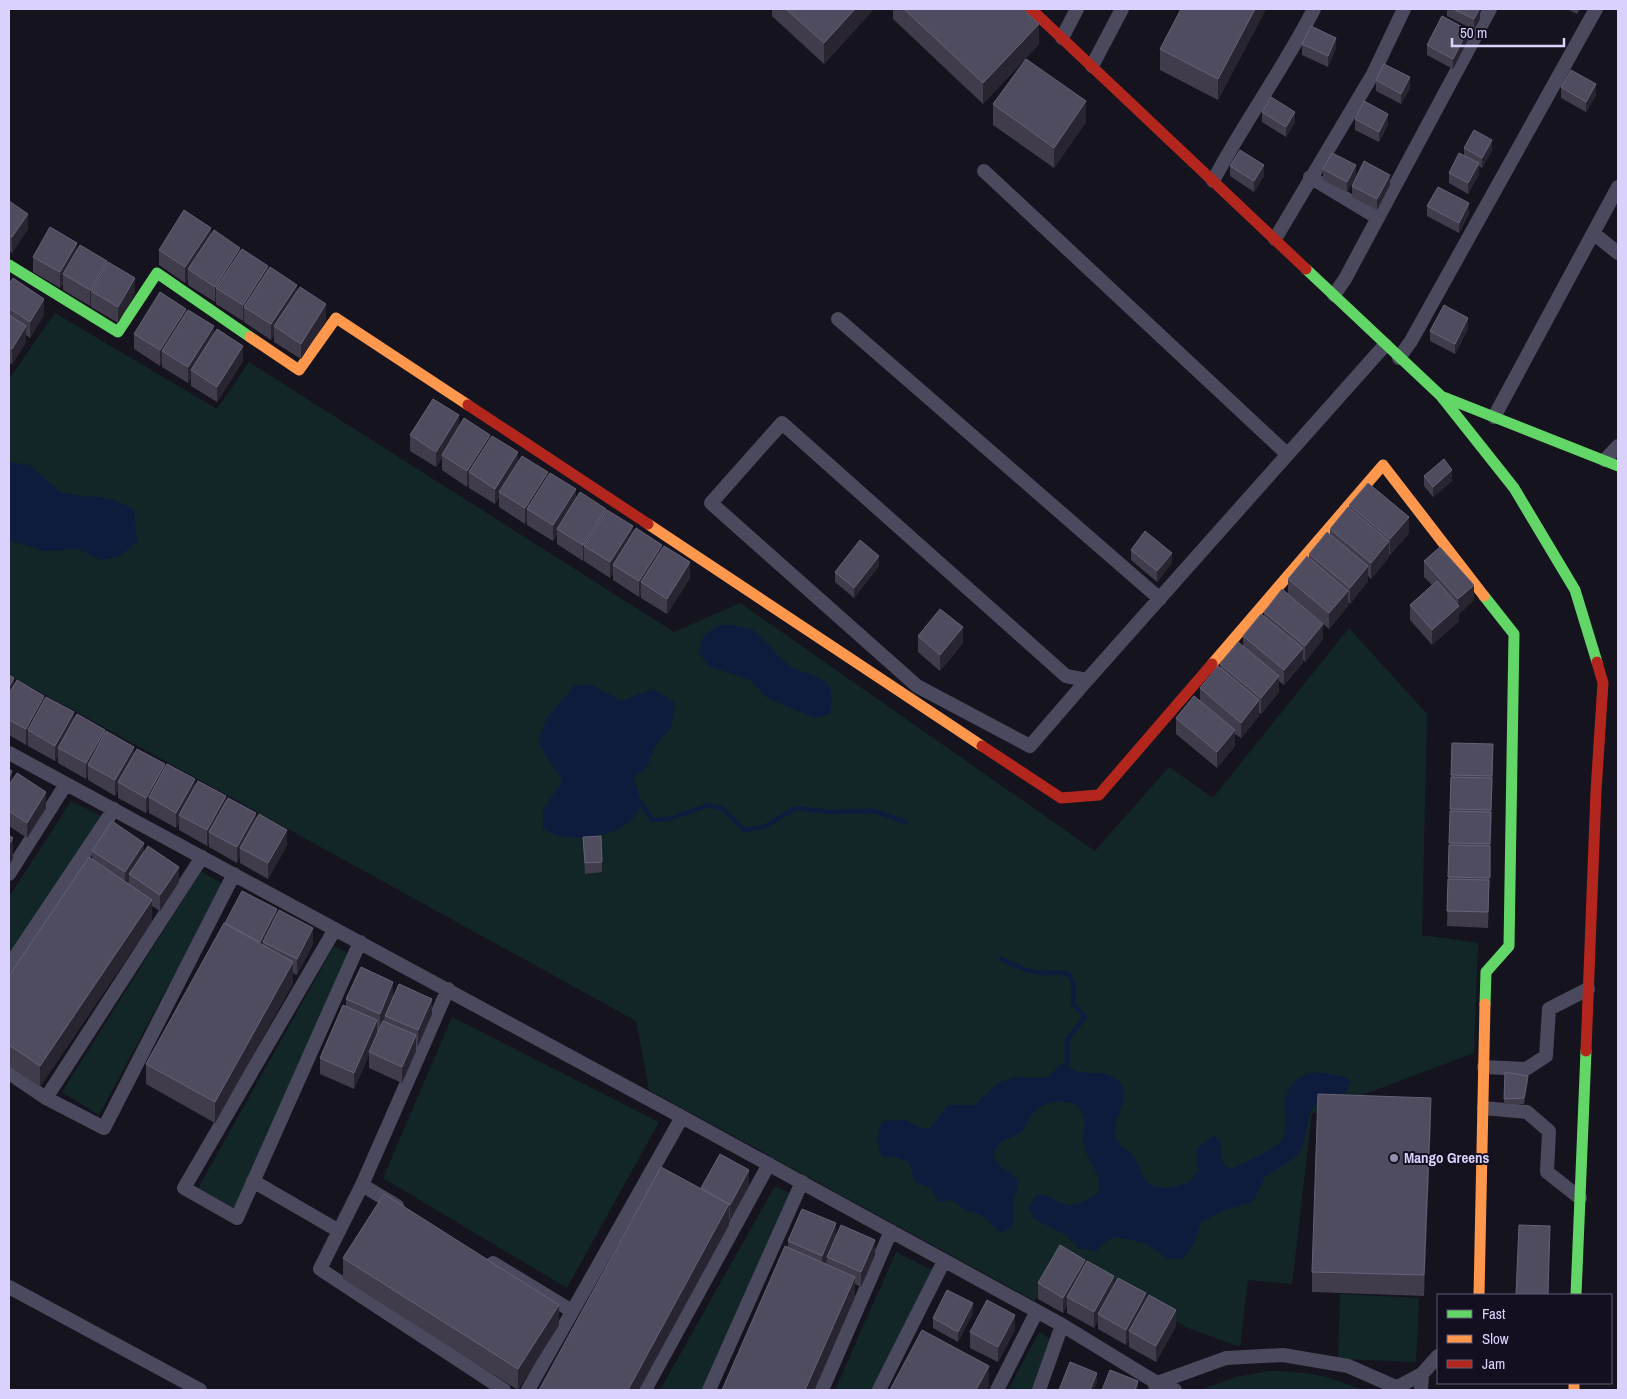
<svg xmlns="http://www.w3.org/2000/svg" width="1627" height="1399" font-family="'Archivo Narrow',sans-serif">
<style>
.green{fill:#122628}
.water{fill:#0f1b3d}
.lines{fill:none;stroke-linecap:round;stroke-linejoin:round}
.stream{stroke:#0f1b3d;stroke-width:4.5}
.street{stroke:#4b495d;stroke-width:14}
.fast{stroke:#63d668;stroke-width:11}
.slow{stroke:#ff974d;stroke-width:11}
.jam{stroke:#b3261e;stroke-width:11}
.wall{fill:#403c4c}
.shaded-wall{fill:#282531}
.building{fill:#504c5f;stroke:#666178}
.poi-dot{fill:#958eae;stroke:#130f21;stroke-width:2}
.labels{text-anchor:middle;stroke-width:4;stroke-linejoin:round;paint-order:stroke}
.poi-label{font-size:15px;font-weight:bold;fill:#dad1fc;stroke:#130f21;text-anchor:start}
</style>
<rect width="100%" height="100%" fill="#15131d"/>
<path class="green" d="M55 313 217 409 249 362 674 632 740 603 1095 851 1169 767 1213 798 1349 628 1427 714 1422 935 1478 943 1474 1053 1312 1114 1292 1284 1248 1280 1240 1347 1188 1328 1060 1257 1035 1301 649 1090 636 1021 9 675V379Z
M71 801 101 816 9 956V897Z
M201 871 223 884 99 1115 62 1092Z
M334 946 350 954 234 1208 198 1188Z
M452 1017 659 1122 567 1288 383 1178Z
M775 1186 791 1194 702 1390H660Z
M896 1252 934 1271 873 1390H835Z
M1340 1294 1419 1298 1416 1362 1338 1359Z
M1039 1332 1052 1340 1034 1390H1008Z
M1269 1371C1302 1370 1332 1376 1362 1390L1203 1389 1235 1377Z"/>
<path class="water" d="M9 462 30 465 61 493 112 499 134 509 137 542 118 557 101 560 78 549 44 551 9 540Z
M719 625C767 626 755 636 786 663 807 681 841 668 830 714L815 718 767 698 750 680 708 666 699 652 704 635Z
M575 685H592L621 701 653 689 674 702 672 727 656 745 646 769 633 777C635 784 639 793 640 800 641 837 564 848 543 828V810L562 781 539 744 546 719Z
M1061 1064 1078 1072 1108 1074 1121 1083C1131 1105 1110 1117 1116 1139 1120 1147 1130 1151 1135 1158 1140 1166 1140 1176 1147 1182 1158 1192 1186 1188 1194 1177 1202 1166 1195 1157 1199 1147L1214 1136 1220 1139 1221 1157 1225 1166 1230 1168C1237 1168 1277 1147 1280 1143 1289 1128 1286 1118 1286 1102 1286 1083 1305 1070 1322 1073 1331 1074 1344 1075 1351 1081L1346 1092 1319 1102 1311 1109 1302 1148 1296 1157 1265 1177 1253 1202 1224 1210 1201 1222C1196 1237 1194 1248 1182 1259H1168L1145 1243 1115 1237 1106 1241 1096 1251 1079 1248 1066 1235 1034 1219 1029 1207 1036 1195C1055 1191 1057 1213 1085 1201 1092 1197 1097 1195 1100 1188 1100 1172 1087 1160 1084 1145 1082 1136 1086 1127 1084 1118 1078 1094 1046 1100 1033 1113 1029 1118 1027 1124 1024 1129 1013 1143 1003 1132 993 1155 1000 1172 1008 1167 1015 1177 1020 1185 1015 1192 1013 1200 1012 1210 1015 1218 1011 1228L1001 1233 980 1214 967 1211 952 1200 939 1202 932 1189 915 1182 909 1163 896 1157H883C877 1150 876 1127 884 1121L905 1120 921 1128H930L948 1105H975L998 1083 1015 1077 1043 1078 1049 1076Z"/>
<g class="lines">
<path class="stream" d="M640 801 652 820 669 819 709 805 723 809 744 830 764 827 796 808 829 812 874 811 906 822
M1001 959C1014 965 1028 972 1042 973 1054 974 1056 970 1069 974L1074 987 1073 1004 1085 1017 1067 1040V1065"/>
<path class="street" d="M1062 38 1077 9
M1092 66 1122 9
M984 171 1287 454
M1310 177 1378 218
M1213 181C1244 122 1284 68 1314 9
M1593 233 1618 253
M1275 239 1373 74 1404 9
M1334 295 1345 279 1490 9
M838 319 1160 599
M1399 358 1411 341 1596 9
M1494 417 1618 187
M1605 460 1618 446
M1087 680 1030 746 917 686 711 503 782 423 1066 676 1087 680 1385 345
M9 753 682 1117 1062 1325 1157 1383 1175 1390
M9 874 66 784
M335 929 184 1188 237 1218 360 942
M9 966 114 809
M1484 1067 1526 1069 1546 1056 1549 1009 1588 989
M9 1073 46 1098 104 1128 234 874
M46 1098 202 857
M1484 1108 1527 1112 1549 1131 1547 1172 1580 1198
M253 1181 339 1231
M362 1185 320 1269 504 1390
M397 1206 362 1185 448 989
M493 1263 572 1311
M9 1287 200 1390
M1155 1386 1157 1383 1226 1358 1283 1355 1348 1366 1398 1388
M528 1390 682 1117
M645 1390 769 1164
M709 1390 802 1182
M822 1390 891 1231
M879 1390 944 1261
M997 1390 1037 1311
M1039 1390 1062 1325
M1392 1390 1422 1374 1438 1356
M1421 1390 1422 1374"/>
<path class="fast" d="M9 265 118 332 157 273 250 337
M1306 269 1441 396 1618 466
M1441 396 1514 488 1575 590 1597 662
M1484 596 1514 634 1509 946 1486 972 1485 1004
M1576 1295 1586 1051"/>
<path class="slow" d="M250 337 299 370 336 318 468 405
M648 524 982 746
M1212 664 1383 465 1484 596
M1479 1295 1485 1004
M1574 1383V1390"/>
<path class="jam" d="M1031 9 1306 269
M468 405 648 524
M982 746 1061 798 1099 795 1212 664
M1586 1051 1596 791 1603 683 1597 662"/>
</g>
<path class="wall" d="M772 9H874L824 64 772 16Z
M893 9H1023L1039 44 983 104 893 19Z
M1181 9H1266L1218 100 1160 70V49Z
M1447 9H1480V19L1474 30 1447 16Z
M1567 9H1580L1577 14Z
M1468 40 1453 69 1427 55V45Z
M1302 44 1336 48 1328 67 1302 55Z
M1376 80 1410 88 1401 104 1376 91Z
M1561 87 1596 95 1586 112 1561 98Z
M993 104 1086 122 1054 168 993 125Z
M1262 112 1295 122 1286 137 1262 122Z
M1355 119 1388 124 1379 142 1355 130Z
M1464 148 1492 150 1482 168 1479 166V174L1468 194 1449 183V173L1464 156Z
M1230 166 1264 176 1254 192 1230 176Z
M1323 169 1356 176 1347 192 1323 180Z
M1390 185 1377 210 1352 197V186Z
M9 201 28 229 12 253 9 251V256Z
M1427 206 1469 214 1459 233 1427 216Z
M211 234 240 251 268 269 297 291 326 320 301 359 274 342V335L271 340 244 322V318L243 321 216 304V300L215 302 188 285V279L185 283 159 265V250Z
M77 249 107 265 135 293 118 323 91 307V303L90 306 63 290V284L60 288 33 272V257Z
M9 284 44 315 30 338 26 335V342L12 364 9 363Z
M186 314 214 335 243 361 217 402 191 386V378L188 383 162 367V362L160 366 134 349V334Z
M1468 329 1455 354 1430 341V331Z
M459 427 490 439 518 462 548 476 576 499 606 512 633 533 662 549 690 578 667 614 641 598V594L639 597 613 580V573L610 578 584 561V558L583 561 557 544V535L553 541 527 525V520L525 524 499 507V497L495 504 469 488V484L467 487 442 470V458L436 467 410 451V435Z
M1424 476 1452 481 1433 497 1424 486Z
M1349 505 1409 533 1390 555 1389 554V557L1371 579 1368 576V581L1350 604 1348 602V606L1329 629 1288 594V579L1309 558V554L1330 534V529L1349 508Z
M1131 550 1172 563 1157 582 1131 560Z
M1424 561 1474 600 1459 614V621L1432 645 1410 620V605L1432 585 1424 577Z
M879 566 854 598 835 582V572Z
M1264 612 1323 639 1305 662 1303 660V663L1284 685 1279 681V692L1261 714 1259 713V716L1241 738 1235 734V746L1217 768 1176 734V718L1200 700V688L1220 667V664L1243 646V636L1264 615Z
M918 636 963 643 940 671 918 652Z
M9 675 14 685 44 700 74 720 105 735 134 754 165 768 195 786 226 802 256 820 287 845 268 879 240 863V856L237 863 209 847V842L207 846 179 830V823L176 828 149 813V808L146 813 118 798V790L115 796 88 780V775L86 779 58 763V756L55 761 28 746V741L26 745 9 735Z
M1452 743 1493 760 1488 928 1447 926Z
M9 769 12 779 46 808 27 838 9 826Z
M583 837 602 862V872L585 874Z
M92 851H144L179 882 160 911 152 906V921L40 1087 9 1066V976L92 860Z
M277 914 313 944 297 975 293 973V983L215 1123 146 1084V1064L225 923Z
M393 996 432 1014 418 1046 416 1045V1051L402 1083 369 1068V1055L354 1089 320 1074V1058L346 1007V999Z
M1505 1072 1528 1081 1524 1104H1504Z
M1431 1119 1424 1296 1312 1292V1272Z
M749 1186 730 1220H729V1225L701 1188Z
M836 1237 875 1255 861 1287 855 1284V1297L814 1390H722L788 1248V1241Z
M343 1258 559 1325 518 1390 343 1279Z
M1085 1265 1114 1286 1146 1300 1176 1326 1156 1362 1129 1347V1340L1126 1345 1098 1329V1321L1094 1328 1067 1313V1305L1063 1313 1038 1299V1283Z
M973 1313 958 1342 933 1328V1318Z
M1015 1330 998 1362 970 1348V1332Z"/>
<path class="shaded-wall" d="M855 9H874L824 64V43Z
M1255 9H1266L1218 100V79Z
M1480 9V19L1474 30V19Z
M1039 24V44L983 104V83Z
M1468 30V40L1453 69V59Z
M1336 38V48L1328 67V56Z
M1410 77V88L1401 104V94Z
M1596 84V95L1586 112V102Z
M1086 101V122L1054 168V148Z
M1295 112V122L1286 137V127Z
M1388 114V124L1379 142V132Z
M1492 140V150L1482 168V158Z
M1479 163V174L1468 194V183Z
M1264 165V176L1254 192V181Z
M1356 165V176L1347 192V182Z
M1390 175V185L1377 210V199Z
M1469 203V214L1459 233V223Z
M28 214V229L12 253V237Z
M211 228V243L188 269V279L185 283V267Z
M77 243V259L63 274V284L60 288V272Z
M240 248V263L216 288V300L215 302V287Z
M107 261V276L91 291V303L90 306V290Z
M268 266V282L244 307V318L243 321V305Z
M135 278V293L118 323V307Z
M297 285V300L274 326V335L271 340V324Z
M44 299V315L30 338V322Z
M326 304V320L301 359V344Z
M186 309V324L162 351V362L160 366V350Z
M1468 318V329L1455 354V344Z
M26 326V342L12 364V349Z
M214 326V342L191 370V378L188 383V367Z
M243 346V361L217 402V387Z
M459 415V431L442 455V458L436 467V452Z
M490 435V450L469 472V484L467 487V471Z
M518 452V468L499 492V497L495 504V489Z
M1452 470V481L1433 497V487Z
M548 472V488L527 509V520L525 524V508Z
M576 489V505L557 529V535L553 541V525Z
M606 509V524L584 546V558L583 561V545Z
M1409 517V533L1390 555V539Z
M633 526V542L613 565V573L610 578V562Z
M1389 541V557L1371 579V563Z
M662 545V560L641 582V594L639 597V581Z
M1172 553V563L1157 582V571Z
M879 556V566L854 598V588Z
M690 562V578L667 614V599Z
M1368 566V581L1350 604V588Z
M1474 585V600L1459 614V621L1432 645V630L1458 607V599Z
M1348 591V606L1329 629V613Z
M1323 624V639L1305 662V646Z
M963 627V643L940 671V655Z
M1303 648V663L1284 685V670Z
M1279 676V692L1261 714V698Z
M14 678V694L9 703V687Z
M44 696V711L28 730V741L26 745V729Z
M1259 700V716L1241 738V723Z
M74 712V728L58 748V756L55 761V746Z
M105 730V745L88 765V775L86 779V763Z
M1235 730V746L1217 768V752Z
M1493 744V760L1490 894V844Z
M134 747V762L118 782V790L115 796V780Z
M165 764V780L149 797V808L146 813V798Z
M12 771V787L9 793V777Z
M195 779V795L179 815V823L176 828V813Z
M46 792V808L27 838V823Z
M226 796V812L209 832V842L207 846V830Z
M256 813V829L240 848V856L237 863V847Z
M287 830V845L268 879V863Z
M13 838V859L9 865V844Z
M144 843V858L129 874V882L125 888V872Z
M179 867V882L160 911V895Z
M152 900V921L40 1087V1066Z
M277 909V925L263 942V951L260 957V942Z
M313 928V944L297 975V959Z
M293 962V983L215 1123V1102Z
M393 982V997L380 1029V1014Z
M432 999V1014L418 1046V1030Z
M377 1020V1036L369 1052V1055L354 1089V1073Z
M416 1035V1051L402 1083V1067Z
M1528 1076V1081L1524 1104V1098Z
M1431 1098V1119L1424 1296V1275Z
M749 1170V1186L730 1220V1205Z
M729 1204V1225L639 1390H628Z
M836 1223V1239L822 1271V1256Z
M875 1240V1255L861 1287V1272Z
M1085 1260V1275L1067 1297V1305L1063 1313V1298Z
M1114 1276V1292L1098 1314V1321L1094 1328V1312Z
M855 1277V1297L814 1390H805Z
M1146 1293V1309L1129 1331V1340L1126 1345V1330Z
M973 1303V1313L958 1342V1332Z
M559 1305V1325L518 1390V1369Z
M1176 1310V1326L1156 1362V1346Z
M1015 1315V1330L998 1362V1347Z
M989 1366V1386L987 1390H976Z
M1097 1373V1383L1094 1390H1090Z
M1138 1381V1390H1135Z"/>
<path class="building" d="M786 9H855L824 43Z
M904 9H1023L1039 24 983 83Z
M1181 9H1255L1218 79 1160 49Z
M1453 9H1479L1474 19Z
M1442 16 1468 30 1453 59 1427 45Z
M1311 26 1336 38 1328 56 1302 44Z
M1026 59 1086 101 1054 148 993 104Z
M1384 64 1410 77 1401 94 1376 80Z
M1571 70 1596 84 1586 102 1561 87Z
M1271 97 1295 112 1286 127 1262 112Z
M1364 101 1388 114 1379 132 1355 119Z
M1474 130 1492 140 1482 158 1464 148Z
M1240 150 1264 165 1254 181 1230 166Z
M1332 153 1356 165 1347 182 1323 169Z
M1459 153 1479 163 1468 183 1449 173Z
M1364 161 1390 175 1377 199 1352 186Z
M1438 187 1469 203 1459 223 1427 206Z
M9 201 28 214 12 237 9 235Z
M184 210 211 228 185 267 159 250Z
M50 227 77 243 60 272 33 257Z
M214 230 240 248 215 287 188 269Z
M80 245 107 261 90 290 63 274Z
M242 249 268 266 243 305 216 288Z
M108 262 135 278 118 307 91 291Z
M270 267 297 285 271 324 244 307Z
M13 278 44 299 30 322 9 308V284Z
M300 287 326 304 301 344 274 326Z
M160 292 186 309 160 350 134 334Z
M1444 305 1468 318 1455 344 1430 331Z
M188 310 214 326 188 367 162 351Z
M9 315 26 326 12 349 9 347Z
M217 329 243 346 217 387 191 370Z
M433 399 459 415 436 452 410 435Z
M464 418 490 435 467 471 442 455Z
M492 436 518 452 495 489 469 472Z
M522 456 548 472 525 508 499 492Z
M1444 459 1452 470 1433 487 1424 476Z
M550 473 576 489 553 525 527 509Z
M1368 483 1409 517 1390 539 1349 505Z
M580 492 606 509 583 545 557 529Z
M1348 507 1389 541 1371 563 1330 529Z
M607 510 633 526 610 562 584 546Z
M636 528 662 545 639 581 613 565Z
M1145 531 1172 553 1157 571 1131 550Z
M1327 532 1368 566 1350 588 1309 554Z
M860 540 879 556 854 588 835 572Z
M664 546 690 562 667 599 641 582Z
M1440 547 1474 585 1458 599 1424 561Z
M1307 556 1348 591 1329 613 1288 579Z
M1437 581 1459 606 1432 630 1410 605Z
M1282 589 1323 624 1305 646 1264 612Z
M940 609 963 627 940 655 918 636Z
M1261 614 1303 648 1284 670 1243 636Z
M1238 642 1279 676 1261 698 1220 664Z
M1218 666 1259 700 1241 723 1200 688Z
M9 675 14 678 9 687Z
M17 680 44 696 26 729 9 720V694Z
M1194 696 1235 730 1217 752 1176 718Z
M46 697 74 712 55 746 28 730Z
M77 714 105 730 86 763 58 748Z
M106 731 134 747 115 780 88 765Z
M1452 743 1493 744 1492 776 1451 775Z
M137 749 165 764 146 798 118 782Z
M167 764 195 779 176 813 149 797Z
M9 769 12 771 9 777Z
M17 773 46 792 27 823 9 811V785Z
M1451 777 1492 778 1491 810 1450 809Z
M198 781 226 796 207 830 179 815Z
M228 798 256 813 237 847 209 832Z
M1450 811 1491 812 1490 844 1449 843Z
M259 814 287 830 268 863 240 848Z
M112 821 144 843 125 872 92 851Z
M9 835 13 838 9 844Z
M601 836 602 862 585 863 583 837Z
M1449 845 1490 846V878L1448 877Z
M148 846 179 867 160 895 129 874Z
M89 857 152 900 40 1066 9 1045V976Z
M1448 879 1489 880 1488 912 1447 911Z
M242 891 277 909 260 942 225 923Z
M279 910 313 928 297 959 263 942Z
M224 923 293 962 215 1102 146 1064Z
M361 967 393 982 380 1014 346 999Z
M399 984 432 999 418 1030 385 1016Z
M343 1005 377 1020 354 1073 320 1058Z
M383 1021 416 1035 402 1067 369 1052Z
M1505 1072 1528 1076 1524 1098 1504 1099Z
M1318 1094 1431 1098 1424 1275 1312 1272Z
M720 1154 749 1170 730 1205 701 1188Z
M661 1167 729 1204 628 1390H539Z
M384 1194 559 1305 518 1369 343 1258Z
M802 1209 836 1223 822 1256 788 1241Z
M841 1225 875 1240 861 1272 827 1257Z
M1519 1225 1550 1226 1548 1295H1516Z
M1060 1245 1085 1260 1063 1298 1038 1283Z
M785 1246 855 1277 805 1390H722Z
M1087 1261 1114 1276 1094 1312 1067 1297Z
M1118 1278 1146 1293 1126 1330 1098 1314Z
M947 1290 973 1303 958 1332 933 1318Z
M1149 1295 1176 1310 1156 1346 1129 1331Z
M987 1300 1015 1315 998 1347 970 1332Z
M922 1330 989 1366 976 1390H890Z
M1070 1362 1097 1373 1090 1390H1059Z
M1110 1370 1138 1381 1135 1390H1102Z"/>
<circle class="poi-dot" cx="1394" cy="1158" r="5"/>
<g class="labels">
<g class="poi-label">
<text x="1404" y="1163">Mango Greens</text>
</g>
</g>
<rect width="1627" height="1399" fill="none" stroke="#dad1fc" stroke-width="20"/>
<rect x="1437" y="1294" width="175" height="90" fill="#130f21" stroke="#635d79"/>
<rect x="1447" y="1310" width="25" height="8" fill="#63d668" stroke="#635d79"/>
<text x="1482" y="1319" font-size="15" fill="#dad1fc">Fast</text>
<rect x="1447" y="1335" width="25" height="8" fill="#ff974d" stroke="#635d79"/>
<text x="1482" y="1344" font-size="15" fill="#dad1fc">Slow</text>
<rect x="1447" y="1360" width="25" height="8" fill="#b3261e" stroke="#635d79"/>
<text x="1482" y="1369" font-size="15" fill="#dad1fc">Jam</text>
<path d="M1452 38v8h112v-8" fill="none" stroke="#dad1fc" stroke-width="2.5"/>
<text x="1460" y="38" font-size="15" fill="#dad1fc" stroke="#130f21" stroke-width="4" paint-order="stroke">50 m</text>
</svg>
